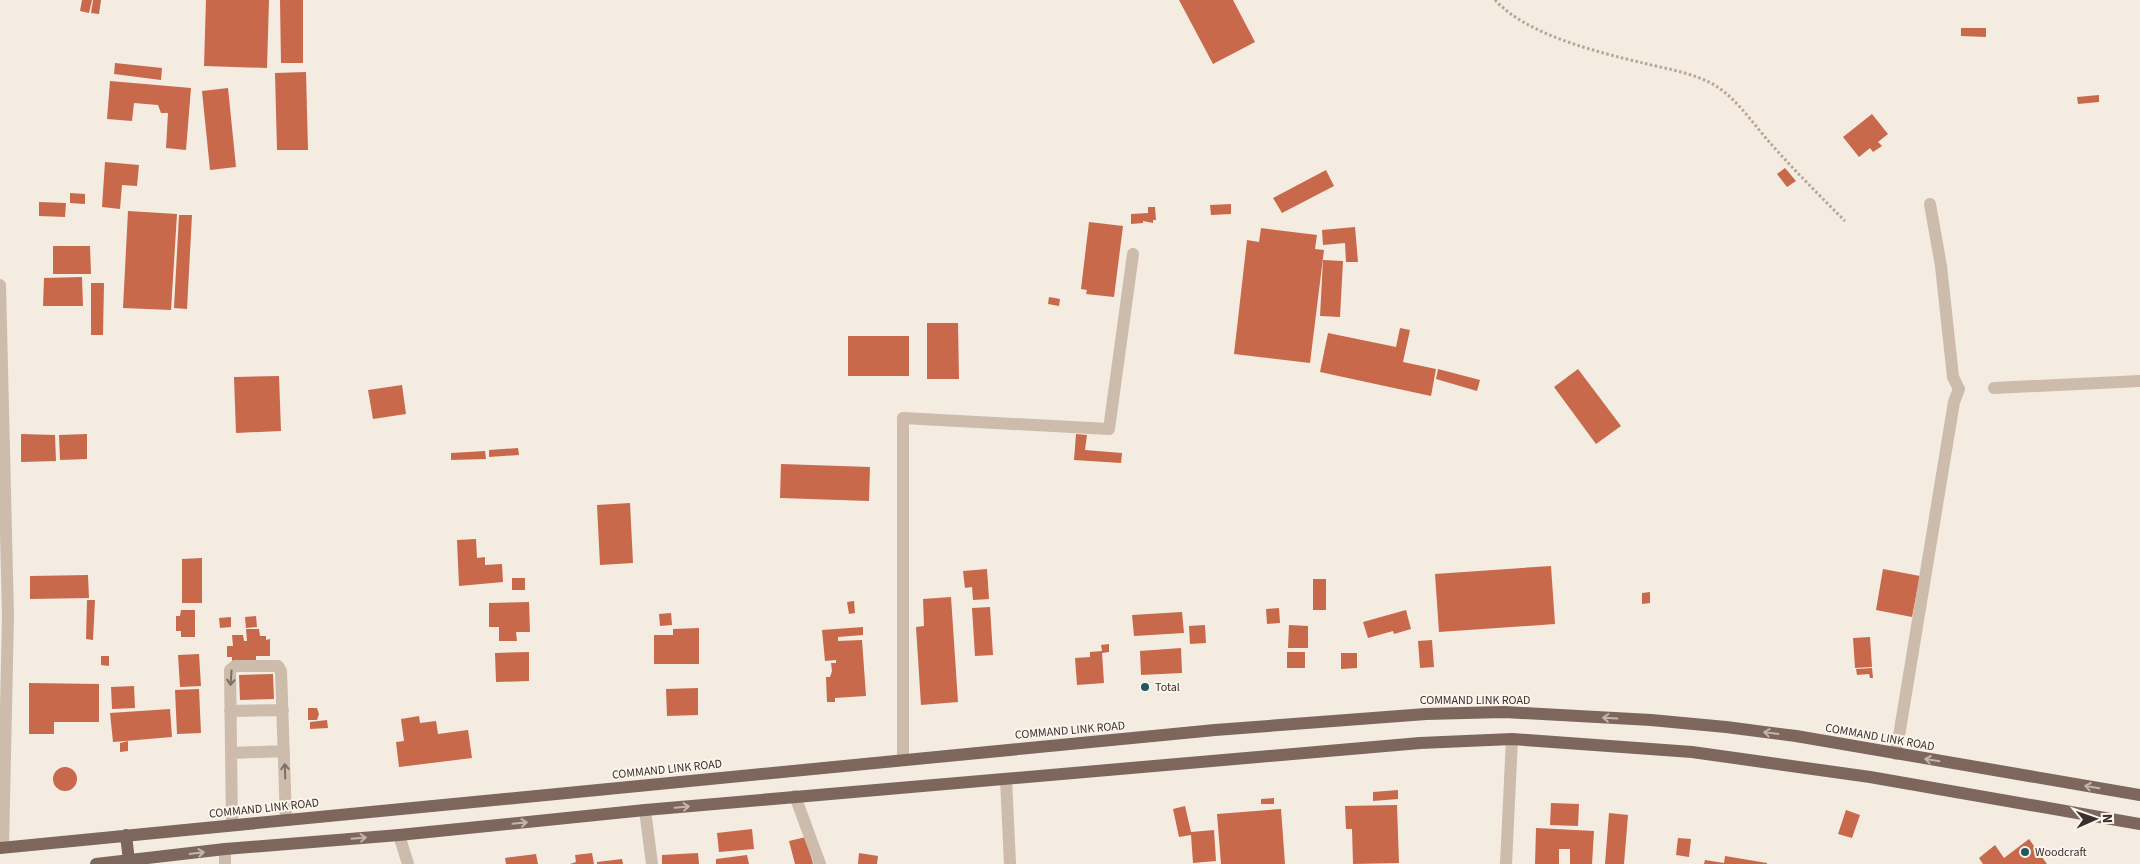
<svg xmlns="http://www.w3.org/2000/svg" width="2140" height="864" font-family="'Source Sans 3',sans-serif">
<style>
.building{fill:#c8694b}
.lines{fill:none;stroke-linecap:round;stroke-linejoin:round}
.path{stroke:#b9a596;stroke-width:3;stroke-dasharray:2.5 2.5;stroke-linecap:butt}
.minor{stroke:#cdbbac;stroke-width:12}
.major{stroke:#7d675c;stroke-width:12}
.oneway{stroke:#7d6f65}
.oneway2{stroke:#c2b5ac}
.poi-dot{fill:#1f5a5e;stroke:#fbf5ee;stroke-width:2}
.labels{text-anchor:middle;stroke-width:4;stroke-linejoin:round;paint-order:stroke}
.poi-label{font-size:12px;fill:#3b302b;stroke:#fbf5ee;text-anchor:start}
.street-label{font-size:12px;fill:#3b302b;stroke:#fbf5ee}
</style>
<rect width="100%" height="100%" fill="#f4ebe1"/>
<path class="building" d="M82 0H92L89 13 80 11Z
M93 0H101L99 14 91 13Z
M206 0H269L267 68 204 66Z
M280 0H303V63H281Z
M1179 0H1233L1255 42 1213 64Z
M1961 28H1986V37L1961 36Z
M115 63 162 68 161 80 114 74Z
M306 72 308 150H277L275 73Z
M110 81 191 88 186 150 166 148 168 113H161L158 105 134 103 132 121 107 119Z
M228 88 236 167 210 170 202 91Z
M2099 95V102L2078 104 2077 97Z
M1872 114 1888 134 1878 142 1882 146 1873 152 1870 148 1859 157 1843 137Z
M105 162 139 165 137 186 122 185 120 209 102 207Z
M1785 168 1796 181 1787 187 1777 174Z
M1326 170 1334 186 1282 213 1273 198Z
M70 193 85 194V204L70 203Z
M39 202 66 203 65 217 39 216Z
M1231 204V214L1211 215 1210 205Z
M1148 207H1155L1156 220H1153V223L1143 221V223L1131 224V214L1148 213Z
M128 211 177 214 171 310 123 308Z
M179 215H192L187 309 174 308Z
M1089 222 1123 226 1114 297 1086 294 1087 290 1081 289Z
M1355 227 1358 262H1346L1345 243 1323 245 1322 230Z
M1261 228 1317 235 1315 249 1324 250 1310 363 1234 354 1247 240 1259 242Z
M53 246H90L91 274H53Z
M1323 260 1343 261 1340 317 1320 316Z
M82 277 83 306H43L44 278Z
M91 283H104L103 335H91Z
M1049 297 1060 299 1059 306 1048 304Z
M927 323H958L959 379H927Z
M1400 328 1410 330 1403 362 1436 369 1431 396 1320 372 1328 333 1396 347Z
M848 336H909V376H848Z
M1438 369 1480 380 1477 391 1436 379Z
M1578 369 1621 426 1596 444 1554 387Z
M279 376 281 431 236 433 234 377Z
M402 385 406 414 373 419 368 390Z
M21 434 55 435 56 461 21 462Z
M87 434V459L60 460 59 435Z
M1076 434 1087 435 1085 450 1122 453 1121 463 1074 460Z
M518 448 519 455 489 457V450Z
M485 451 486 459 451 460V453Z
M781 464 870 467 869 501 780 498Z
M630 503 633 563 600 565 597 505Z
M476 539 477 558 485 557V565L502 564 503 582 459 586 457 540Z
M202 558V603H182V559Z
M1551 566 1555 624 1439 632 1435 574Z
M987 569 989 599 973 600 972 587 965 588 963 571Z
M1883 569 1920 576 1912 617 1876 610Z
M88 575 89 598 30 599V576Z
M512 578H525V590H512Z
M1313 579H1326V610H1313Z
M1650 592V603L1642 604V593Z
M951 597 958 702 921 705 916 627 924 626 923 599Z
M87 600H95L93 640 86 639Z
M854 601 855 613 849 614 847 602Z
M529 602 530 632H516L517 641H499V627H489V603Z
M990 607 993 655 975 656 972 608Z
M1279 608 1280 623 1267 624 1266 609Z
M181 610H195V637H181V631H176V616H180Z
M1406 610 1411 629 1394 634 1393 631 1368 638 1363 622Z
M1182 612 1184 633 1134 636 1132 615Z
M671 613 672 625 660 626 659 614Z
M256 616 257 627 246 628 245 617Z
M231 617V627L220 628 219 618Z
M1205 625 1206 643 1190 644 1189 626Z
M1289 625 1308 626V648H1288Z
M863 627V635L838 637V641L862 640 866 696 835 698V702H827L826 677H830L832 671 831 663H836V660L825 661 822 630Z
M699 628V664H654V635H673V629Z
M246 629H259L260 636H266V640L270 639V656H256V661H232V657H227V646H233L232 635H243L244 641H247Z
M1870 637 1872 667 1855 668 1853 638Z
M1432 640 1434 667 1420 668 1418 641Z
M1109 644V652L1102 653 1104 683 1077 685 1075 658 1090 657V652L1102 651 1101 645Z
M1181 648 1182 673 1141 675 1140 651Z
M529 652V681L496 682 495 653Z
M1287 652H1305V668H1287Z
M1341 653H1357V668L1341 669Z
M199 654 201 686 180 687 178 655Z
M101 656H109V666L101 665Z
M1872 668 1873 678H1870L1869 674 1857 675 1856 669Z
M273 674 274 699 240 700 239 675Z
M29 683 99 684V722H54V734H29Z
M134 686 135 708 112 709 111 687Z
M698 688V715L667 716 666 689Z
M199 689 201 733 177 734 175 690Z
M308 708H317L319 714 317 720H308Z
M170 709 172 737 113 742 110 713Z
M419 716 420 723 436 721 438 734 468 730 472 758 399 767 396 742 404 741 401 719Z
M327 720 328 728 310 729V722Z
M128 741V751L120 752V743Z
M53 779a12 12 0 1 1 24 0a12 12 0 1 1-24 0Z
M1398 790V799L1373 801V792Z
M1274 798V804H1261V799Z
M1551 803 1579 804 1578 826 1550 825Z
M1397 805 1399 863 1353 864 1352 829H1346L1345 806Z
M1185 806 1191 832 1214 830 1216 861 1193 863 1191 835 1179 837 1173 809Z
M1281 809 1285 864H1221L1217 814Z
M1846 810 1860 815 1852 838 1838 834Z
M1609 813 1628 815 1624 864H1605Z
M1536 828 1594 831 1592 864H1570V849H1559V864H1535Z
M752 829 754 849 719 852 717 833Z
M806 837 813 864H795L789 841Z
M1678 838 1691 839 1689 857 1676 855Z
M2029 839 2047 864H1983L1979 858 1995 845 2004 858Z
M592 853 594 864H570L576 862 575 855Z
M698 853 699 864H662V855Z
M859 853 878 856 877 864H858Z
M536 854 538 864H506L505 858Z
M747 855 749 864H716V859Z
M1725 856 1767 863V864H1704L1705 860 1724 863Z
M622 859 623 864H597V862Z"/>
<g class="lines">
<path class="path" d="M1495 0C1527 35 1597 52 1643 63 1667 69 1695 73 1716 86 1738 100 1754 125 1771 144 1795 171 1820 196 1845 221"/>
<path class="minor" d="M0 285 8 616 3 847
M1994 388 2140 381
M230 711 283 710
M231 753 284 751
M1896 754 1954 402 1959 389 1953 377 1941 266 1930 204
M903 760V418L1109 429 1133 254
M1006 779 1010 864
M795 796 820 864
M645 810 652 864
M232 825 230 670 235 666H278L281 671 286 820
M399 835 408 864
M225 864V849
M1506 864 1512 739"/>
<path class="major" d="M126 835 129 861
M0 848 1215 730 1426 714 1504 712 1651 720 1726 727 1796 736 2140 795
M96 864 225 849 399 835 645 810 1420 743 1512 739 1692 752 1870 777 2140 824"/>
</g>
<defs><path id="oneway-shaft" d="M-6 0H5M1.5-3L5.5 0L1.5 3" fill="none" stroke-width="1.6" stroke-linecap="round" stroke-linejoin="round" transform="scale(1.25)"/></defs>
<g class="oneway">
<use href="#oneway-shaft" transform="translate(231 678) rotate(94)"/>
<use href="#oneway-shaft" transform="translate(285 771) rotate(-92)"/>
</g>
<g class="oneway2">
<use href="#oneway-shaft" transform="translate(1610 718) rotate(-177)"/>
<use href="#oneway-shaft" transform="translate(1771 733) rotate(-172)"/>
<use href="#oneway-shaft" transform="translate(1932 760) rotate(-171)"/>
<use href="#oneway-shaft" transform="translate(2092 787) rotate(-171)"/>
<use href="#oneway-shaft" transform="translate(682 807) rotate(-5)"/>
<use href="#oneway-shaft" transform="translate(520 823) rotate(-6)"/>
<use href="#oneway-shaft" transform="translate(359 838) rotate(-5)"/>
<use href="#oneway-shaft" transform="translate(197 853) rotate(-7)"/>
</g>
<g class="poi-dot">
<circle cx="1145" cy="687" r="5"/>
<circle cx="2025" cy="852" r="5"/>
</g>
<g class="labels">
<g class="poi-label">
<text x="1155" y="691">Total</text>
<text x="2035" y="856">Woodcraft</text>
</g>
<g class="street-label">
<text x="1475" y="704">COMMAND LINK ROAD</text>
<text transform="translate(1070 730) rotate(-5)" y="4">COMMAND LINK ROAD</text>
<text transform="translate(1880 737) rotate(10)" y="4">COMMAND LINK ROAD</text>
<text transform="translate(667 769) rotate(-6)" y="4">COMMAND LINK ROAD</text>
<text transform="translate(264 808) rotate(-6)" y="4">COMMAND LINK ROAD</text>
</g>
</g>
<g transform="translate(2095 819) rotate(88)" stroke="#fbf5ee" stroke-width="4" paint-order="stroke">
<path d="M0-4L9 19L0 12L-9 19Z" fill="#3b302b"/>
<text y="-8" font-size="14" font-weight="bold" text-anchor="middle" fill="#3b302b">N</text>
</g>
</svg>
